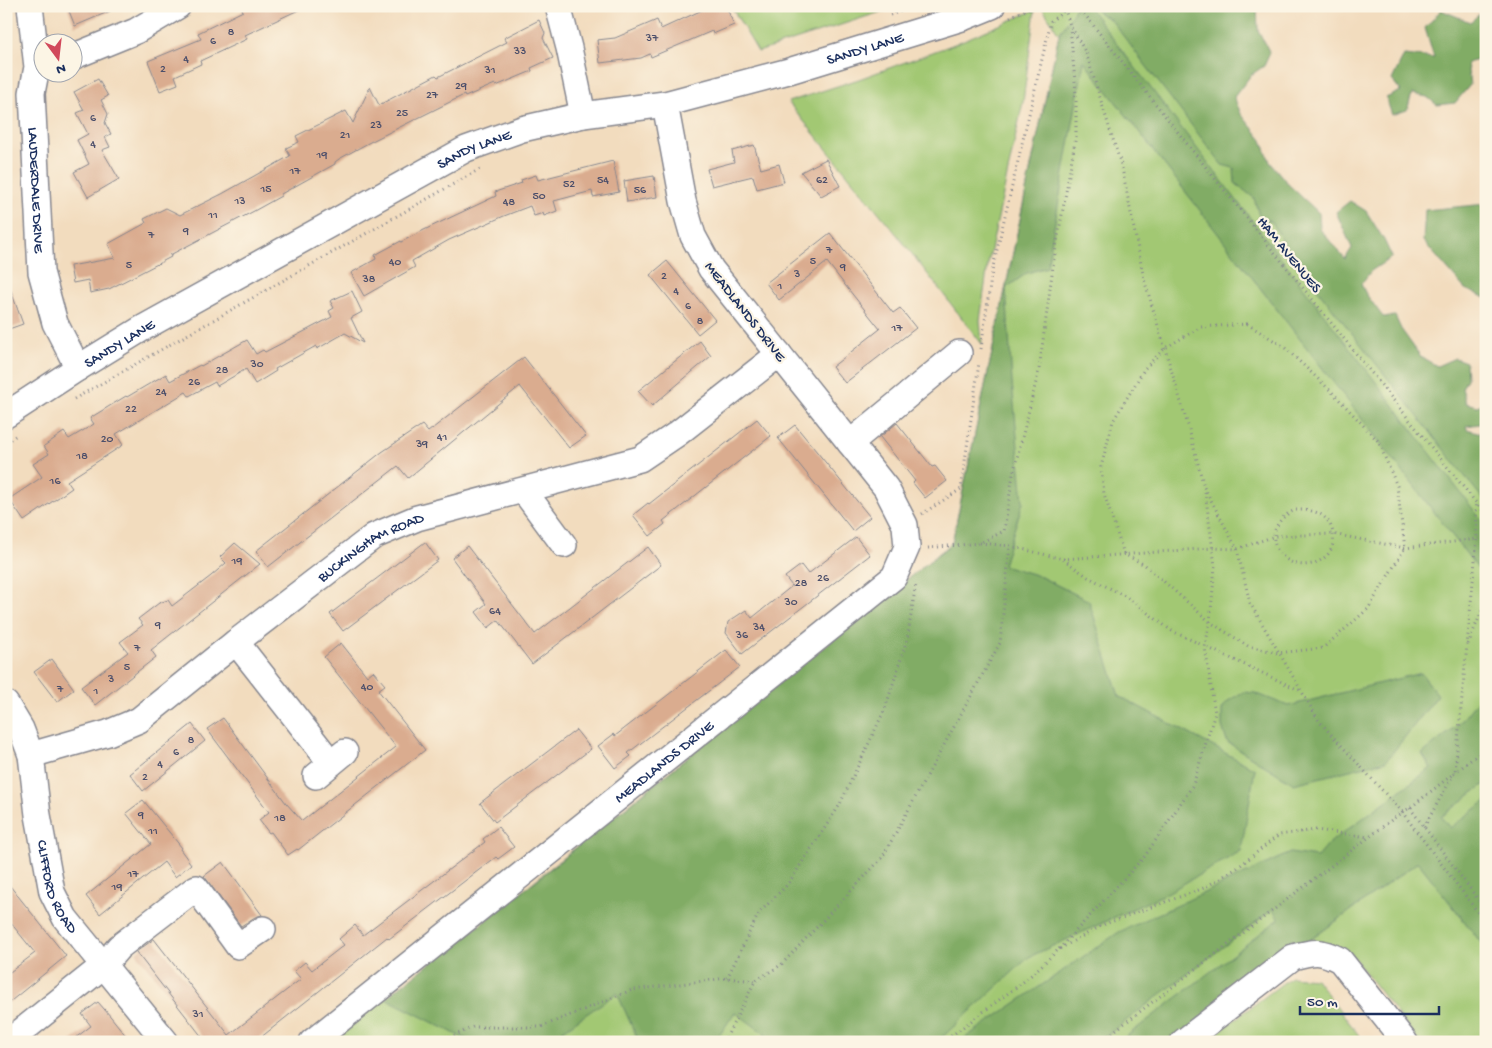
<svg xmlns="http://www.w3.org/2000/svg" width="1492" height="1048" font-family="'Gochi Hand',sans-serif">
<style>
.green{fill:#a2c873;stroke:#5e7c68}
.forest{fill:#81ac65;stroke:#4e6e62}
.building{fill:#daac8f}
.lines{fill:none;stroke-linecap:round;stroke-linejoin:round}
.minor-casing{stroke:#86868e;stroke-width:28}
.path{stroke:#86868e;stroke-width:3;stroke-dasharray:1 4;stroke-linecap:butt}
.minor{stroke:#fff;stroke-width:25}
.labels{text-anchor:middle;stroke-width:4.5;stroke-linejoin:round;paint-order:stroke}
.number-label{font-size:12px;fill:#4b4e6a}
.street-label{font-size:15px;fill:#1b2f5e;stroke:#fcf5e5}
</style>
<rect width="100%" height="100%" fill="#fcf5e5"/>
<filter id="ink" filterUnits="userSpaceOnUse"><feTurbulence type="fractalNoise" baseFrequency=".02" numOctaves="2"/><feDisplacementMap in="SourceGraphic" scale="10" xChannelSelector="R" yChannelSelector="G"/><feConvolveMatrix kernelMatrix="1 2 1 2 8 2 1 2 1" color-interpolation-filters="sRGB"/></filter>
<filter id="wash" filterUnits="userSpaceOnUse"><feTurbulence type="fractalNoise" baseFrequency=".0096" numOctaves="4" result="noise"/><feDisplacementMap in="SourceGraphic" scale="20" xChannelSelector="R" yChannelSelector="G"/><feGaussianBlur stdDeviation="1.12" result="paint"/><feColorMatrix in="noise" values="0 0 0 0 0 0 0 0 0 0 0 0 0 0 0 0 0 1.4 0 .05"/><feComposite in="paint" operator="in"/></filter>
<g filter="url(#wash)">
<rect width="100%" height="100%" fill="#f2dcbe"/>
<path class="green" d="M731 6H899L758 52Z
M1041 6H1131L1486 473V773L1142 1042H328L454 946 952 543 1059 34Z
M1035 10 1023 102 988 264 980 320 982 344 898 236 788 102 859 79 952 45Z
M1486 783V878L1441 817Z
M1419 861 1486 949V1042H1419L1354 958 1299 948Z
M1291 977 1316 979 1364 1042H1205Z"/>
<path class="forest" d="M1077 6H1088L1486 526V579L1084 61 1047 267 1027 273 1006 288 1012 382 1023 502 1003 565 1039 576 1089 601 1119 696 1255 769 1241 851 1169 892 1029 957 937 1042H764L765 1034 735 1012 715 1042H639L617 993 546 1042H471L385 998 497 912 952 543 1059 34Z
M1094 6H1257L1258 30 1270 53 1264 66 1251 75 1234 97 1241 114 1262 140 1270 162 1289 185 1319 213 1320 229 1345 259 1352 248 1336 212 1350 201 1366 211 1384 240 1392 257 1371 271 1361 284 1366 294 1383 317 1395 316 1401 329 1421 357 1437 366 1455 358 1466 362 1467 379 1462 388 1466 403 1477 406 1486 402V423L1466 426 1467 429 1481 433 1486 432V503L1291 256 1272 222 1259 216 1254 198 1235 183 1234 168 1222 165 1111 20 1099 13Z
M1486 9V58L1467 63 1470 85 1455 103 1437 105 1427 97 1412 94 1407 110 1392 115 1386 98 1401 91 1392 80 1404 55 1434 58 1425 28 1441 10 1470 22Z
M1486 204V298L1465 289 1423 241 1425 210Z
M1421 673 1438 695 1386 761 1294 784 1227 742 1222 726V709L1228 701 1243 692 1255 693 1288 706Z
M1486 690V783L1441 817 1450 828 1486 801V949L1418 862 1299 948 1292 938 1291 951 1172 1042H1119L1279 919 1273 909 1098 1042H959L1119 932 1290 853 1317 857 1329 843 1431 768 1422 754 1458 725Z"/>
<g id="blocks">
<path class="building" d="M67 6H122L75 26Z
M241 6H307L245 35 247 39 200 61 201 64 175 76 178 84 160 91 148 61 201 39 198 33 243 11Z
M711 6H726L734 25 713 34 712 31 651 57 650 54 641 58 600 63 597 40 615 38 657 20 661 29Z
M539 20 545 33 543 38 553 58 531 68 532 71 496 86 495 84 465 97 464 95 370 142 339 159 335 162V164L281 194V196L254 211 170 255 171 257 109 289 90 293 88 280 73 283 70 266 115 258 108 244 146 223 144 219 166 208 180 215 222 194 290 156 286 148 299 142 296 136 346 111 353 123 370 87 379 105 436 75 438 77 507 42 504 38Z
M98 79 108 96 101 100 108 114 105 123 111 134 105 137 110 147 102 150 119 179 88 197 74 172 89 164 77 140 88 134 77 113 84 110 74 92Z
M754 145 761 169 779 164 784 182 757 189 753 176 712 186 707 169 734 162 732 151Z
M826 159 840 186 821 196 801 172Z
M613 161 619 192 593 197 592 191 554 201 557 211 544 216 543 213 534 216 530 206 504 216 449 240 412 261 415 267 364 296 351 273 376 259 375 255 401 241V242L424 230 496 196 495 192 522 183 521 180 536 175 538 180 546 178Z
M654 176 657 197 627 202 624 181Z
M830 233 893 313 900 308 916 328 845 383 832 367 880 329 841 280 827 262 779 300 766 283Z
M667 261 715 320 698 334 650 275Z
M6 283H8L23 324 6 330Z
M352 291 362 312 351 318 363 343 345 333 317 349 316 346 275 369 276 371 255 384 246 369 217 386 215 382 189 396 186 392 116 434 123 445 67 481 72 488 24 521 9 499 42 477 33 464 49 454 44 446 64 432 69 439 94 424 90 418 126 396 127 397 166 374 170 381 200 365 201 366 247 340 256 354 263 350 265 352 332 317 329 311 334 308 330 301Z
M700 341 711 356 652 406 638 391Z
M524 357 586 436 569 448 520 386 408 478 398 466 268 567 256 551 382 452 422 425 428 432Z
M757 419 771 436 663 521 665 524 650 536 633 515 648 503 649 504Z
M897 423 932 467 935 466 947 481 925 498 913 483 915 481 880 437Z
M795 425 870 517 853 531 778 438Z
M856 537 870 555 742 654 726 633 728 622 746 610 752 618 792 586 785 577 801 565 808 574Z
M425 542 438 560 343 631 330 614Z
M235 543 260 564 151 650 156 657 95 705 81 687 128 652 120 642 143 625 138 619 159 603 168 600 172 606 211 576 226 563 220 557Z
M467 546 535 634 648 547 661 565 532 664 498 620 488 628 476 612 486 604 452 558Z
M341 643 367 676 373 671 385 685 378 690 425 750 298 850 297 849 288 855 271 832 269 833 259 820 269 812 207 729 223 718 286 803 302 821 396 747 324 657Z
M726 650 740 667 628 753 631 756 615 768 598 746 614 734 615 736Z
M52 659 74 689 57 702 34 672Z
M192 724 205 741 143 791 130 774Z
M576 730 591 749 495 822 480 803Z
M143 800 182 848 180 849 191 864 175 877 164 862 100 914 86 896 151 844 126 813Z
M498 827 514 847 498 859 496 857 389 939 387 937 255 1042H206L136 952 154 939 229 1035 301 979 294 971 305 962 312 970 344 945 339 939 355 925 363 935 485 842 483 839Z
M223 862 262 915 255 917 241 926 204 876Z
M6 881 66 956 6 1005V975L35 953 6 917Z
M98 1002 111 1017 131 1042H70L91 1026 82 1014Z"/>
</g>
</g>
<g filter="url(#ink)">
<use href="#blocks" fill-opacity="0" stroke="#86868e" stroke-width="1"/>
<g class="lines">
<defs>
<g id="minor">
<path id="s1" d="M30 6 37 67 32 93 41 272 55 323 78 368"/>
<path d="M558 6 569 48 583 115"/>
<path d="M72 57 136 31 178 6"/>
<path id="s2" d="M6 415 78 368 143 328 466 149 522 129 583 115 665 104 789 71 965 17 992 6"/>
<path d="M850 443 959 353"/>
<path d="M524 491 564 545"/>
<path d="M236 642 331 763"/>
<path id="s3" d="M6 704 21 729 31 755 38 815 52 892 65 918 166 1042"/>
<path id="s4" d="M31 755 108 733 139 720 236 642 374 536 417 518 640 459 677 434 779 354"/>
<path d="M316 776 345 752"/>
<path d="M8 1042 103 966 119 947 196 888 238 946 263 929"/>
<path id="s5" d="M312 1042 894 577 907 547 905 525 886 488 711 269 693 236 683 201 665 104"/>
<path d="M1183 1042 1293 957C1315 951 1320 950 1340 960L1405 1042"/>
</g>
</defs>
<use href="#minor" class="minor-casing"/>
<path class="path" d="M1070 6 1065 10 1070 25 1086 53 1122 168 1144 279 1189 429 1204 487 1237 549 1250 603 1319 721 1402 812 1486 923
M1078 6 1200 160 1486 515
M890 15 916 6
M1010 17 1034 6
M1247 324 1283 346 1332 392 1378 441 1397 486 1405 548 1368 609 1323 648 1278 653 1248 646 1210 622 1145 565 1124 554 1104 494 1101 467 1113 421 1145 368 1165 348 1201 327Z
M981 349 992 271 1051 21 1065 10
M74 399 480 169
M6 442 18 434
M1296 510C1302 510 1310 510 1315 512 1335 518 1340 546 1324 558 1308 570 1287 566 1277 549 1268 533 1280 515 1296 510Z
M922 514 961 489 979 363
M980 543 1010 546 1063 559 1088 577 1125 596 1172 631 1299 690
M928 548 980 543 1004 531 1013 474 1039 370 1054 259 1076 136V93L1070 27
M1063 559 1213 548 1237 549 1275 536 1333 534 1405 548 1477 539 1486 535
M1468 644 1486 601
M1410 808 1486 910
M1424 827 1455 772 1477 539 1476 503
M1059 949 1145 856 1193 785 1215 713 1205 647 1210 622 1215 566 1205 491
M727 978 759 913 788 884 839 806 885 709 907 640 916 583
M435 1042 447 1039 473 1027H541L632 990 727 978 755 981
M724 1042 755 981 781 965 882 858 1000 643 1010 546
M943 1042 1027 979 1059 949 1105 924 1204 888 1237 868 1279 835 1316 830 1369 837
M1100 1042 1402 812 1410 808 1486 748"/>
<use href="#minor" class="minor"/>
</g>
</g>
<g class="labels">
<g class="number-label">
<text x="231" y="35">8</text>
<text x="652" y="41">37</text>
<text x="213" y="44">6</text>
<text x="520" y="54">33</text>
<text x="186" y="62">4</text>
<text x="163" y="72">2</text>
<text x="490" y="73">31</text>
<text x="461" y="89">29</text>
<text x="432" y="98">27</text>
<text x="402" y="116">25</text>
<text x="93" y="121">6</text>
<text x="376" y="128">23</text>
<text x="345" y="138">21</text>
<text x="93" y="147">4</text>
<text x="322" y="158">19</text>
<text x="295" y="174">17</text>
<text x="603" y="183">54</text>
<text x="822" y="183">62</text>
<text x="569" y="187">52</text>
<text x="266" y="192">15</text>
<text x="640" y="193">56</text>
<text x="539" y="199">50</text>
<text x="240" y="204">13</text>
<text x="509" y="205">48</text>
<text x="213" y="218">11</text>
<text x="186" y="234">9</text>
<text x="151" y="238">7</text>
<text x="829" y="253">7</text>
<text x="813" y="264">5</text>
<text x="395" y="265">40</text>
<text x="129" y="268">5</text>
<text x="843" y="270">9</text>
<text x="797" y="277">3</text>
<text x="664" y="279">2</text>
<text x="369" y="282">38</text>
<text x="780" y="289">1</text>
<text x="676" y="294">4</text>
<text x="688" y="309">6</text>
<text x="700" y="324">8</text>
<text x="897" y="331">17</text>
<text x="257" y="367">30</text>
<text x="222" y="373">28</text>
<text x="194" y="385">26</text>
<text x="161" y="395">24</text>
<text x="131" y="412">22</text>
<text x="442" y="440">41</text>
<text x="107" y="442">20</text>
<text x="422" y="447">39</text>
<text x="82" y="459">18</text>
<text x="55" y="484">16</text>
<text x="237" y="564">19</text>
<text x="823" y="581">26</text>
<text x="801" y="586">28</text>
<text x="791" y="605">30</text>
<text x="495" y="614">64</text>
<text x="158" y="628">9</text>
<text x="759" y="630">34</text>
<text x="742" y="638">36</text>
<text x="137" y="651">7</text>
<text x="127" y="670">5</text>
<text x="111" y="682">3</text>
<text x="367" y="690">40</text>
<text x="60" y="692">7</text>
<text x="96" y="694">1</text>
<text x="191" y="743">8</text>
<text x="176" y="755">6</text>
<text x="160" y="767">4</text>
<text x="145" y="780">2</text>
<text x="141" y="818">9</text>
<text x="280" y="821">18</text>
<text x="153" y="834">11</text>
<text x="133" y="877">17</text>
<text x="117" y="890">19</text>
<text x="198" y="1017">31</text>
</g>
<g class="street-label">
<text dy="5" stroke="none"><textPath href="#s2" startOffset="944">SANDY LANE</textPath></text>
<text dy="5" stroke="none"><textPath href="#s2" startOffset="539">SANDY LANE</textPath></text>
<text dy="5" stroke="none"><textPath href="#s1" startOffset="185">LAUDERDALE DRIVE</textPath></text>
<text transform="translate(1290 254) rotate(51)" y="5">HAM AVENUES</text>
<text transform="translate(746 311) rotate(52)" y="5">MEADLANDS DRIVE</text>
<text dy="5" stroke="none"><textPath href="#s2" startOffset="134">SANDY LANE</textPath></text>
<text dy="5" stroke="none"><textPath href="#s4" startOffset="404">BUCKINGHAM ROAD</textPath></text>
<text dy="5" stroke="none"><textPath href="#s5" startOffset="450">MEADLANDS DRIVE</textPath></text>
<text dy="5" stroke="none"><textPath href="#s3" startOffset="192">CLIFFORD ROAD</textPath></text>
</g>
</g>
<rect width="1492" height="1048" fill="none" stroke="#fcf5e5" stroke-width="25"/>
<g transform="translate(58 58) rotate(165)"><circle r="24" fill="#fcf5e5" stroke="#a2a6af"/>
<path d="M0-4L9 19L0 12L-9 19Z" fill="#d1495b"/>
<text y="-8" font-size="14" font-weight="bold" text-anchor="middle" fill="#1b2f5e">N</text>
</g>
<path d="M1300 1006v8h139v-8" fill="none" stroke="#1b2f5e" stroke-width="2.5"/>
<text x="1307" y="1006" font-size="15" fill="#1b2f5e" stroke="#fcf5e5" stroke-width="4" paint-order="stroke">50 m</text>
</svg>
